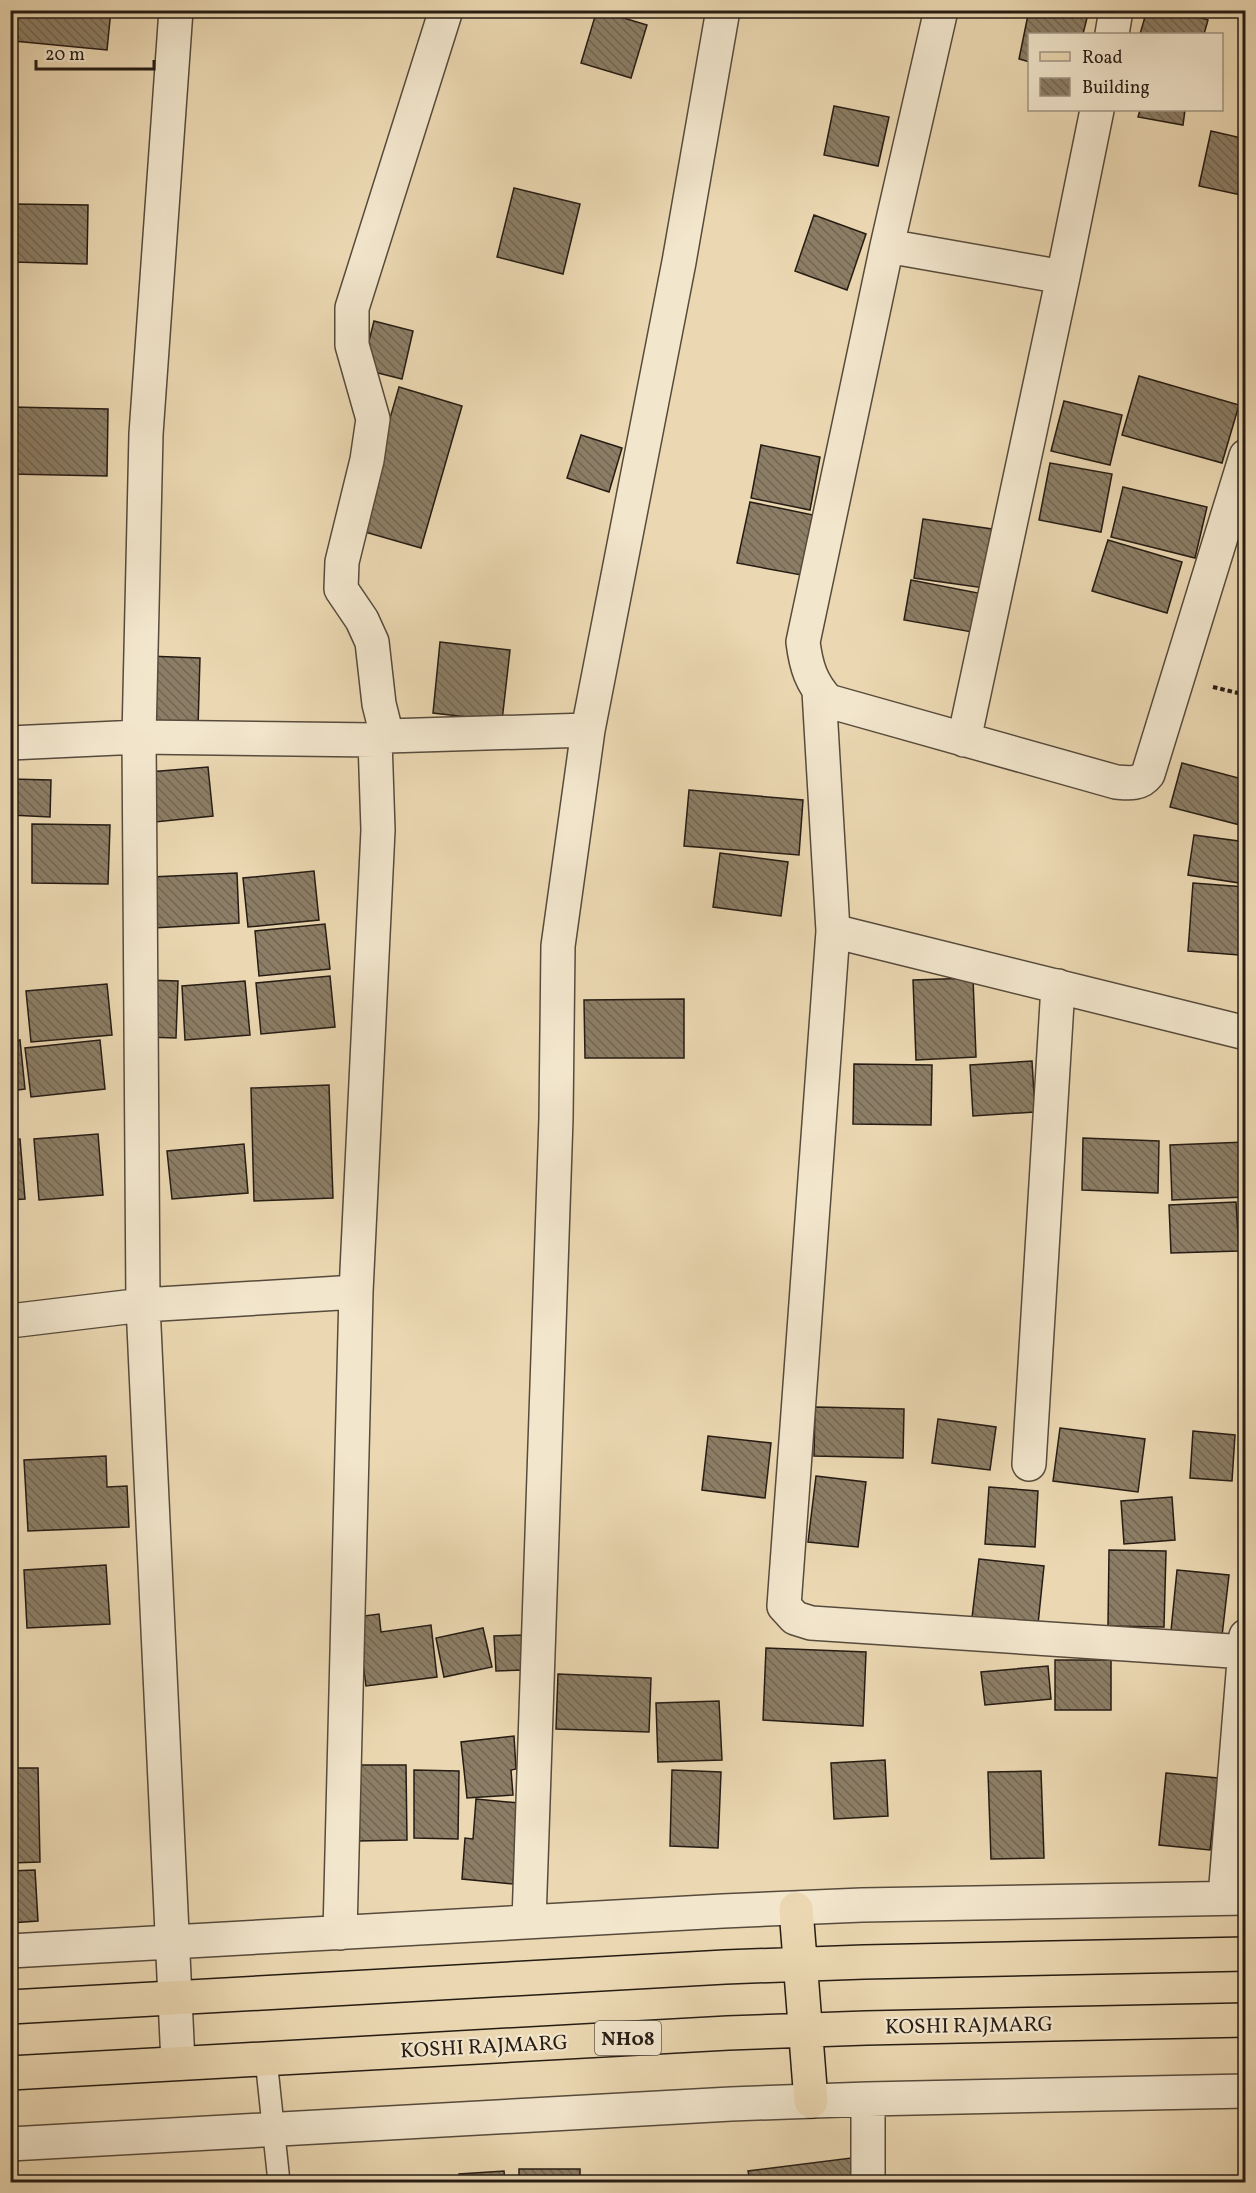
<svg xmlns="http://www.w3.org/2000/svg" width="1256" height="2193" font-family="Vollkorn,serif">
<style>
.building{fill:url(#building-back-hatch);stroke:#261c14;stroke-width:1.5}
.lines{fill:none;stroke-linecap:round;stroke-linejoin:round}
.service-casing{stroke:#574b3c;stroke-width:24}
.minor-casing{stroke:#574b3c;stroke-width:36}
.primary-casing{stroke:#261c14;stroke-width:36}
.path{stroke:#261c14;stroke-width:4;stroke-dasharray:4.5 3;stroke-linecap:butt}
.service{stroke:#f2e6cd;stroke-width:21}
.minor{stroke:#f2e6cd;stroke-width:33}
.primary{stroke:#ebd8b2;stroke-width:33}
.labels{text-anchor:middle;stroke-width:4.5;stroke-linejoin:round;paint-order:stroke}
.shield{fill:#f2e6cd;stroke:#63594c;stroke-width:1.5}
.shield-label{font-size:20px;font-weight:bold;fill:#261c14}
.street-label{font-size:21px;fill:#261c14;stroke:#f2e6cd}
</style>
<defs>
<pattern id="building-back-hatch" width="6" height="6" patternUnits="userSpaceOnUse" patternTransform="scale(1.5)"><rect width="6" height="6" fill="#8c7e66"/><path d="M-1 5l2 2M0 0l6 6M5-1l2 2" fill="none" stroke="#726653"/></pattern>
</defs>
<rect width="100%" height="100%" fill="#ebd8b2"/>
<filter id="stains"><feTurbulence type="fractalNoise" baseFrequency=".00333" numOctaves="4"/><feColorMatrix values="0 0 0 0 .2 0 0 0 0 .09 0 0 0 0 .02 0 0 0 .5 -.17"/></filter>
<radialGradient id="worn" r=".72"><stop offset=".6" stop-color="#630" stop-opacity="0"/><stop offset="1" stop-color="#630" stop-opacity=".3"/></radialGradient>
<path class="building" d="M17 10H111L107 50 14 41Z
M597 10 647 25 631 78 581 63Z
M1029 10H1089L1083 34H1030V62L1019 59Z
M1147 10H1176L1208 20 1204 34H1140Z
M834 106 889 117 878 166 824 155Z
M1140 110H1185L1183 125 1138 117Z
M1211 131 1246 139V196L1199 186Z
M514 188 580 204 563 274 497 257Z
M14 204 88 205 87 264 13 262Z
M814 215 866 234 847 290 795 271Z
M374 321 413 331 402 379 362 369Z
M1139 376 1239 405 1222 463 1122 435Z
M399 387 462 406 421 548 358 530Z
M1064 401 1122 415 1110 465 1051 451Z
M10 407 108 409 107 476 10 474Z
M581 435 622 448 609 492 567 478Z
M761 445 820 457 810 510 751 498Z
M1050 463 1112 474 1101 532 1039 520Z
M1123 487 1207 507 1195 558 1111 537Z
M750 502 813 515 801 575 737 563Z
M923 519 992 529 984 588 914 578Z
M1108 540 1182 562 1167 613 1092 591Z
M911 580 978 593 972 632 904 620Z
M440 642 510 650 502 721 433 713Z
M147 656 200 658 198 727 145 726Z
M1182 763 1246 780V802L1240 825 1170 807Z
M208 767 213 816 155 822 149 772Z
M10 779 51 780 50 817 10 815Z
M689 790 803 800 799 855 684 846Z
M32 824 110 825 108 884 32 883Z
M1194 835 1246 842V884L1188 875Z
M720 853 788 862 781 916 713 907Z
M314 871 319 920 248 927 243 878Z
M237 873 239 923 154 928 151 877Z
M1193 883 1245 887 1239 955 1188 951Z
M325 924 330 969 259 976 255 931Z
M330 976 335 1027 261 1034 256 983Z
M973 978 976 1057 916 1060 913 980Z
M146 980 178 981 176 1038 144 1037Z
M245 981 250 1035 185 1040 182 986Z
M107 984 112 1035 31 1042 26 991Z
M684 999V1058H585L584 1000Z
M20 1040 25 1089 10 1091V1042Z
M100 1040 105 1089 31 1097 25 1048Z
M1032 1061 1035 1112 973 1116 970 1065Z
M854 1064 932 1065 931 1125 853 1124Z
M329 1085 333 1198 254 1201 251 1088Z
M98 1134 103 1195 39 1200 34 1139Z
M1083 1138 1159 1141 1158 1193 1082 1190Z
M20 1139 25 1199 10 1200V1140Z
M1246 1142V1197L1172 1200 1170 1145Z
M244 1144 248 1193 172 1199 167 1151Z
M1236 1202 1239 1251 1171 1253 1169 1205Z
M815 1407 904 1409 903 1458 814 1456Z
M938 1419 996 1427 990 1470 932 1463Z
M1060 1428 1145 1439 1138 1492 1053 1481Z
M1193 1431 1235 1435 1232 1481 1190 1478Z
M708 1436 771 1443 765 1498 702 1490Z
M106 1456 107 1487 127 1486 129 1527 28 1531 24 1460Z
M816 1476 866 1482 858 1547 808 1542Z
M989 1487 1038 1491 1035 1547 985 1544Z
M1172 1497 1175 1540 1124 1544 1121 1501Z
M1109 1550 1166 1551 1164 1627 1108 1626Z
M979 1559 1044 1566 1037 1634 971 1626Z
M106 1565 110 1624 27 1628 24 1570Z
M1177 1570 1229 1575 1222 1636 1171 1631Z
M379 1614 381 1632 431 1625 437 1677 366 1686 357 1617Z
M483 1628 492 1667 444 1677 436 1638Z
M525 1635 526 1670 496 1671 494 1636Z
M766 1648 866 1652 863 1726 763 1720Z
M1055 1660H1111V1710H1055Z
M1048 1666 1051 1699 985 1705 981 1672Z
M558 1674 651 1678 649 1732 556 1729Z
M719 1701 722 1760 658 1762 656 1703Z
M514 1736 516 1769 511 1770 513 1795 467 1798 461 1742Z
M885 1760 888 1816 834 1819 831 1763Z
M358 1765H406L407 1840 358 1841Z
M10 1768H38L40 1862 10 1863Z
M414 1770 459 1771 458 1839 414 1838Z
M672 1770 721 1772 718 1848 670 1846Z
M1041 1771 1044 1858 991 1859 988 1772Z
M1166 1773 1218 1778 1210 1850 1159 1845Z
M476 1799 519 1803 513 1884 462 1879 465 1838 473 1839Z
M35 1870 38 1921 10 1923V1871Z
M851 2158 854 2182H750L748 2171Z
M519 2169H580V2182H519Z
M504 2171 505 2182H459V2174Z"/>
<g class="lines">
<defs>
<path id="service" d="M266 2059 279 2182"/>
<path id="minor" d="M941 10 887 246 803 642C806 666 811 683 828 701L1116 782C1128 783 1140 785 1148 774L1246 456
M1112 34 1116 10
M887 246 1063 277
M819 691 833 931 784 1606 795 1618 811 1623 1246 1652
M387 736 379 704 372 642 362 620 341 589 342 562 367 460 373 419 352 345V308L446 10
M964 740 1063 277 1097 110
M10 743 139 737 146 434 176 10
M833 931 1246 1033
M10 1321 143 1305 356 1292 378 830 375 740
M1029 1464 1058 986
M1225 1897 1246 1636
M529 1921 556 1118 558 946 588 730 679 262 723 10
M340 1933 356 1292
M10 1951 723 1911 862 1905 1246 1898
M178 2063 143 1305 139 737 375 740 387 736 588 730
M10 2144 731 2104 868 2099 1246 2091
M868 2182V2099"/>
<path id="primary" d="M796 1909 811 2101
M10 2007 725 1967 864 1962 1246 1954
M10 2073 728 2033 866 2028 1246 2020"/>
</defs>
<use href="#service" class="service-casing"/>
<use href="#minor" class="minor-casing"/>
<use href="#primary" class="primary-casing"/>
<path class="path" d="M1213 687 1246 695"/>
<use href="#service" class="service"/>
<use href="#minor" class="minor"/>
<use href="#primary" class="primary"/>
</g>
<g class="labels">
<rect class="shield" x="595" y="2021" width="66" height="34" rx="4.5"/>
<g class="shield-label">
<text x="628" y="2045">NH08</text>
</g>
<g class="street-label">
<text transform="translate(969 2025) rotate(-1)" y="7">KOSHI RAJMARG</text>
<text transform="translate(484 2046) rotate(-3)" y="7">KOSHI RAJMARG</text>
</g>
</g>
<rect width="1256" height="2193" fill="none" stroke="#ebd8b2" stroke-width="36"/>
<rect x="12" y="12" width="1232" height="2169" fill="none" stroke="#261c14" stroke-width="3"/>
<rect x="18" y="18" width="1220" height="2157" fill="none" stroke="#261c14" stroke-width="1.5"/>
<rect x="1028" y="33" width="195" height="78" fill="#f2e6cd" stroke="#a09583" stroke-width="1.5"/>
<rect x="1040" y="52" width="30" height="9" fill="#ebd8b2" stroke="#a09583" stroke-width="1.5"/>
<text x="1082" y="63" font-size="18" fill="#261c14">Road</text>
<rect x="1040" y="78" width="30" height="18" fill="url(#building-back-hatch)" stroke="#a09583" stroke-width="1.5"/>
<text x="1082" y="93" font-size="18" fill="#261c14">Building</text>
<path d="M36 60v9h118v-9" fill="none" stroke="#261c14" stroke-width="3"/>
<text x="45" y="60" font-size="18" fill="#261c14" stroke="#f2e6cd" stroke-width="4.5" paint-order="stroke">20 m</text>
<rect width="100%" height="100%" filter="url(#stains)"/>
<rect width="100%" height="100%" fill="url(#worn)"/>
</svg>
